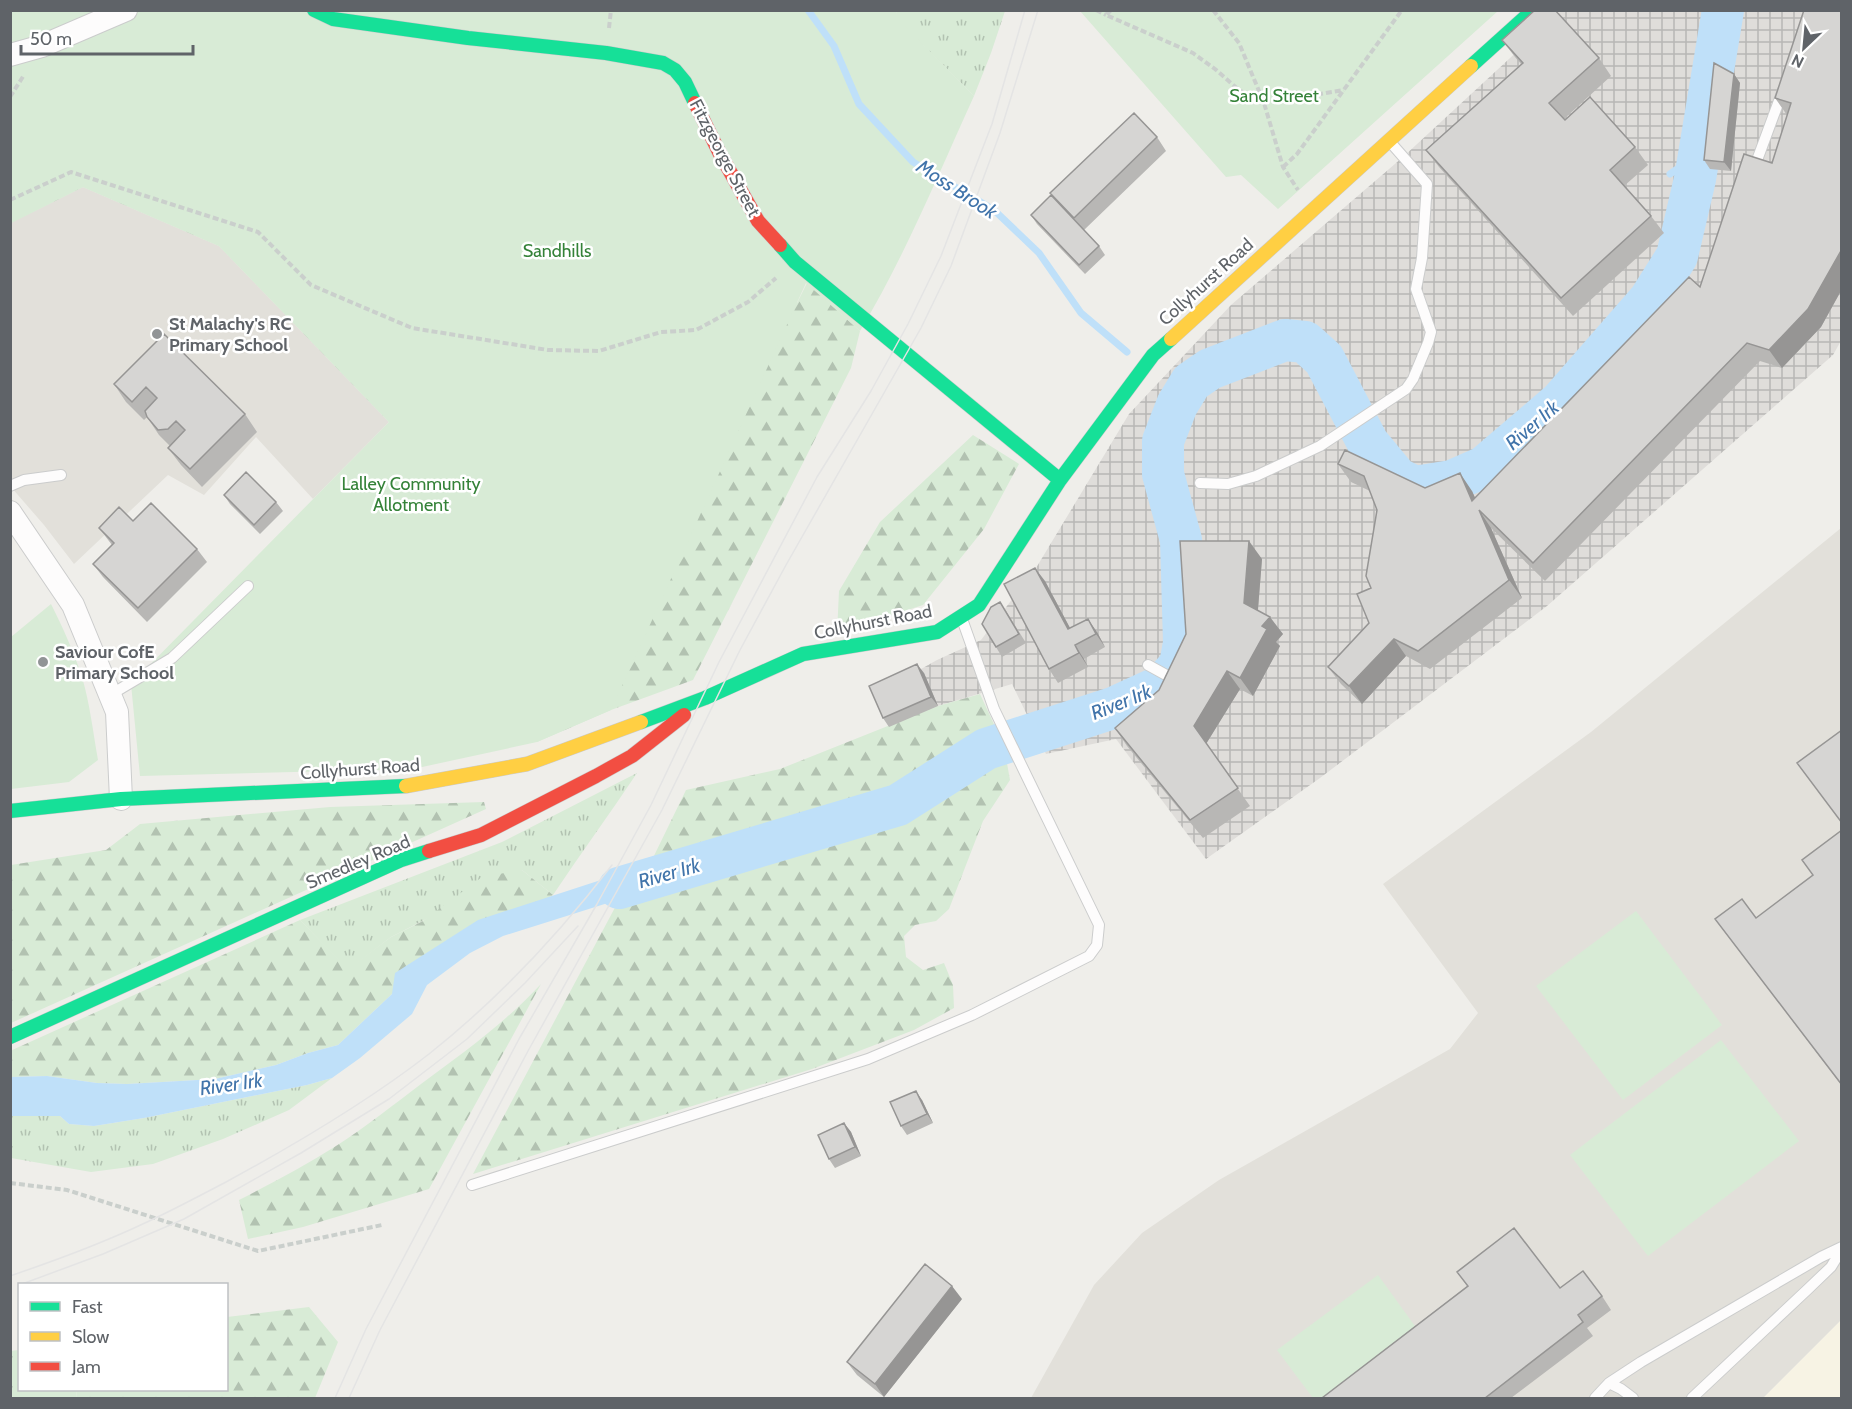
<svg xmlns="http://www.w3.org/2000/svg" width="1852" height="1409" font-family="Cabin,sans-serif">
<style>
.commercial{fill:#f7f3e4}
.industrial{fill:url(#industrial-grid)}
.education{fill:#e2e0da}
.grass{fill:url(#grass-tufts)}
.forest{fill:url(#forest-firs)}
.green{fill:#d8ebd6}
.water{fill:#bfe0f9}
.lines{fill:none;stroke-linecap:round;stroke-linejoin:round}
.stream{stroke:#bfe0f9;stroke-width:7}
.river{stroke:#bfe0f9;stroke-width:42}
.lane-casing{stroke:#cbcccc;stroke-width:12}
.street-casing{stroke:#cbcccc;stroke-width:24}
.fast-casing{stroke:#cacacb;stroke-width:15}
.slow-casing{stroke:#cacacb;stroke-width:15}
.jam-casing{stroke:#cacacb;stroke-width:15}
.path{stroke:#cacfcc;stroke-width:4;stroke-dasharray:6 3;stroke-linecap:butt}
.lane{stroke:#fdfcfc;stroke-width:10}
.street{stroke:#fdfcfc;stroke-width:22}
.fast{stroke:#16e098;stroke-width:14}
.slow{stroke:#ffcf43;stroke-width:14}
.jam{stroke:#f24e42;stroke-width:14}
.tram{stroke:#e4e4e4;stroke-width:1.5}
.wall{fill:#b8b7b5}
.shaded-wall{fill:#969594}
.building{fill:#d6d5d3;stroke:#969594;stroke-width:1.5}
.poi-dot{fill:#919496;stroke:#fff;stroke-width:2}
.labels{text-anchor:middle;stroke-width:5;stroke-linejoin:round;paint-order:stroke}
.park-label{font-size:18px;fill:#348238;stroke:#fff}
.street-label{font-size:18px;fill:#5f6368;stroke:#fff}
.poi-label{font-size:18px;font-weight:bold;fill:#5f6368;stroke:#fff;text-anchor:start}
.water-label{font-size:20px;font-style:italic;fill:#4174aa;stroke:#fff}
</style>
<defs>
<pattern id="industrial-grid" width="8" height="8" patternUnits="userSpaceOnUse" patternTransform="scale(1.5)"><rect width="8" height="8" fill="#dfddda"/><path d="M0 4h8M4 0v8" fill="none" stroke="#b8b7b5"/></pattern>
<pattern id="grass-tufts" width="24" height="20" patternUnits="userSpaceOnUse" patternTransform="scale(1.5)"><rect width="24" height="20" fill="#d8ebd6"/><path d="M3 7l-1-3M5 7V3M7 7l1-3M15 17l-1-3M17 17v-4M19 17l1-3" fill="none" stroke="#b2c2b1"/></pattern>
<pattern id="forest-firs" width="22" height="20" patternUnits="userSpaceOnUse" patternTransform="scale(1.5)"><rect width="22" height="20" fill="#d8ebd6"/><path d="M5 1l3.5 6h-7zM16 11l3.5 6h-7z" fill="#b2c2b1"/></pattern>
</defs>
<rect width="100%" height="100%" fill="#efeeea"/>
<path class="commercial" d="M1841 1320V1398H1763Z"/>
<path class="industrial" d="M1561 11H1841L1842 339 1833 355 1547 606 1320 778 1206 859 1116 739 1046 754 1012 684 938 706 889 727 875 695 937 660 981 640 1036 568 1129 414 1231 305 1403 157Z"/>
<path class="education" d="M83 187 219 246 389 422 313 499 256 437 204 495 168 475 74 564 44 525 11 487 10 223Z
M1841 528V1320L1763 1398H1031L1094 1285 1142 1233 1219 1180 1450 1049 1478 1013 1383 884 1591 732Z"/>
<path class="grass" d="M897 11H1005L991 53 974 96 895 17Z
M637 773C610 814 580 854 553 895L522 870 391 937 348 970 300 920 502 842Z
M332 1078 289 1110 223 1139 153 1164 91 1172 11 1158 10 1116H60L69 1124 94 1126 144 1118 307 1085Z
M19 1350 20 1390H76L77 1398H11L10 1351Z"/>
<path class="forest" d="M72 147 797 303 807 283 860 331 851 368 693 680 611 710 537 742 389 422 219 246 83 187 11 223Z
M973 435 1019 464 984 529 923 605 837 633 839 591 880 522Z
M980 694 998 733 893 793 734 845 679 859 650 864 686 790 780 769 938 706Z
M1005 752 1010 780 983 821 949 909 936 921 915 925 904 936 906 957 923 970 944 963 953 985 954 1008 914 1030 812 1069 473 1174 619 900 668 884 824 840 899 814 988 759Z
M484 802 486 809 11 1023V865L106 850 140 824 330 807Z
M522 870 553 895 392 994 338 1045 308 1053 276 1065 215 1079 127 1084 97 1083 47 1076 11 1077 10 1051 300 920 348 969 391 937 423 921 482 877Z
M541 984 429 1189 303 1227 248 1239 239 1200C272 1183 305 1166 336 1146 366 1127 393 1105 421 1084 463 1053 506 1022 541 984Z
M309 1307 338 1342 315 1398H77L76 1390H226L227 1317Z"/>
<path class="green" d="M11 11H897L896 17 974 96C938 175 905 256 860 331L806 283 611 710 537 742 413 769 140 776 131 684 389 422 219 246 83 187 11 223Z
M1080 11H1498L1278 209 1241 175 1226 177Z
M51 604C63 628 74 652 82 677 90 704 93 732 98 760L69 782 11 789V637Z
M1636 911 1722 1025 1623 1100 1536 986Z
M1721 1040 1799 1141 1648 1256 1570 1155Z
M1378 1275 1420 1333 1332 1398H1313L1277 1350Z"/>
<path class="water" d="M679 859 668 884 503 936 470 953 427 985 412 1014 360 1058 332 1078 307 1085 144 1118 94 1126 69 1124 60 1116H11V1077L47 1076 97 1083 127 1084 215 1079 276 1065 308 1053 338 1045 392 994 395 973 478 920 650 864Z"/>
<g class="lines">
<path class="stream" d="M808 10 834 46 859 104 913 162 994 210 1039 253 1081 313 1127 352
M1670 174 1699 154"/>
<path class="river" d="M619 888 898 805 986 749 1113 708 1161 686 1180 665 1184 643 1181 540 1163 474V441L1177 405 1191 382 1210 369 1285 340 1305 342 1324 359 1368 443 1397 478 1415 487 1452 481 1484 467 1560 402 1650 299 1677 256 1695 179 1723 10"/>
<defs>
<path id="lane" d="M1753 171 1783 90
M1200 483 1228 484 1256 476 1320 446 1406 389 1413 379 1428 343 1431 332 1416 289 1422 258 1427 184 1391 143
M10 486 24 480 61 475
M1148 665 1177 681
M110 695 172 658 248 586
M472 1185 868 1059 972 1015 1089 956 1097 945 1099 925 994 709 962 619
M1609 1383 1621 1389 1633 1398
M1595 1398 1609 1383 1641 1362 1821 1257 1842 1247
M1692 1398 1808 1289 1831 1267 1842 1249"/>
<path id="street" d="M10 55 42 46 126 10
M10 512 73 605 117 712 121 799"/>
<path id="fast" d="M314 10 333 19 468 38 606 53 663 63 675 70 685 82 695 103
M1471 66 1533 10
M780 245 795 262 1060 480
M641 722 705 698 803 654 937 632 979 605 1060 480 1153 355 1171 339
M10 811 121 799 406 786
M10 1037 401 860 429 851"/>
<path id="slow" d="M1171 339 1471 66
M406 786 527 764 641 722"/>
<path id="jam" d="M695 103 719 152 758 221 780 245
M429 851 481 835 596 776 632 756 684 715"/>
</defs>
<use href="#lane" class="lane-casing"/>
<use href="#street" class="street-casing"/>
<use href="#fast" class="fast-casing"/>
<use href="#slow" class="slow-casing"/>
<use href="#jam" class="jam-casing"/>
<path class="path" d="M1096 10 1106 15
M1111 10 1106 15 1193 53 1215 69 1239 90 1264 103 1344 90
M1213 10 1239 43 1264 103 1283 167 1298 190
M609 28 611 10
M10 97 24 75
M1283 167 1297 154 1402 10
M10 200 71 172 258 232 311 285 412 328 548 350 599 351 661 332 696 330 748 302 776 278
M10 1183 67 1190 258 1251 382 1225"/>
<use href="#lane" class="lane"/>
<use href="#street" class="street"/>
<use href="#fast" class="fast"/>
<use href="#slow" class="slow"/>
<use href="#jam" class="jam"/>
<path class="tram" d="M10 1276C42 1265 73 1254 104 1241 146 1224 186 1203 226 1182 296 1144 366 1103 429 1054 497 1000 559 934 612 865
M22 1284 103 1254 184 1219 301 1153 389 1099 467 1039 525 983 578 926
M335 1398 366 1329 519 1039 597 904 651 805 719 662 817 477 871 391 908 324 941 256 992 124 1025 10
M349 1398 380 1330 528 1051 662 810 740 650 786 565 921 328 951 266 1000 133 1038 10"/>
</g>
<path class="wall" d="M1842 10V289L1821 327 1782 368 1760 361 1545 581 1491 528 1522 598 1430 669 1406 656 1362 704 1341 684 1328 667 1369 623 1371 588 1377 510 1370 491 1351 482 1338 464 1425 488 1472 491 1475 498 1700 287 1772 163 1787 115 1775 98Z
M1502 40 1599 58 1611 76 1564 119 1635 147 1648 165 1624 186 1651 216 1664 233 1573 316 1439 167 1426 150 1521 64 1515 57Z
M1734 74 1740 83 1731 171 1710 169 1704 160Z
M1157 137 1166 151 1084 230 1099 246 1105 255 1085 274 1037 224 1031 215Z
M164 334 245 414 257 432 202 487 181 465 168 448 170 446 159 435 147 417 144 420 126 402 114 384Z
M224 495 276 502 283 511 260 534 230 504Z
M133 521 197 549 207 562 147 622 103 577 93 564 112 545 99 528Z
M1262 559 1258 610 1283 634 1276 642 1280 646 1253 696 1240 689 1206 744 1250 806 1203 838 1127 746 1115 728 1159 690 1186 634Z
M1045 581 1070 628 1097 632 1105 647 1084 659 1088 667 1058 683 1049 669Z
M1006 611 1026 643 1002 657 996 647Z
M924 673 938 706 889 727 883 718Z
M1842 830V1086L1715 919 1756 918 1813 875 1802 860Z
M922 1100 933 1123 907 1135 901 1126Z
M844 1123 851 1132 861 1156 835 1168 829 1159Z
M1457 1272 1560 1288 1602 1296 1611 1310 1587 1328 1593 1336 1511 1398H1322L1467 1286Z
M962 1299 884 1397 857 1375 847 1362Z"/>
<path class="shaded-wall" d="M1734 74 1740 83 1731 171 1724 162Z
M1842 249V289L1821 327 1782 368 1769 350Z
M1460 473 1472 491 1482 513 1479 510 1491 528 1522 598 1509 580 1472 501Z
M1249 541 1262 559 1257 621 1244 603Z
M1035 568 1045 581 1078 643 1068 629Z
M1270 617 1283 634 1276 642 1280 646 1253 696 1240 678 1262 626Z
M1088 619 1097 632 1105 647 1096 634Z
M1394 639 1406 656 1362 704 1349 686Z
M1075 645 1084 659 1088 667 1079 653Z
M917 664 924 673 938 706 931 697Z
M1227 671 1240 689 1206 744 1194 726Z
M916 1091 922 1100 933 1123 927 1114Z
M844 1123 851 1132 861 1156 855 1147Z
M952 1286 962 1299 884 1397 875 1384Z"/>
<path class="building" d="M1535 10H1555L1599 58 1549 103 1565 120 1590 97 1635 147 1610 170 1651 216 1561 298 1426 150 1523 63 1502 40Z
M1804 10H1842V249L1808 309 1769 350 1747 343 1533 563 1479 510 1509 580 1418 651 1394 639 1349 686 1328 667 1369 623 1357 594 1371 588 1366 576 1377 510 1364 476 1338 464 1345 450 1425 488 1460 473 1472 501 1689 277 1700 287 1744 154 1772 163 1791 103 1775 98Z
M1714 63 1734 74 1724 162 1704 160Z
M1134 113 1157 137 1074 218 1050 193Z
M1051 195 1099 246 1079 265 1031 215Z
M164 334 245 414 190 469 168 448 185 430 176 421 168 429 158 430 147 417 145 411 157 398 146 387 132 402 114 384Z
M246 472 276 502 254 525 224 495Z
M151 503 197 549 138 608 93 564 114 543 99 528 119 507 133 521Z
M1180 541H1249L1244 603 1270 617 1262 626 1267 629 1240 678 1227 671 1194 726 1238 788 1190 820 1115 728 1159 690 1186 634Z
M1035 568 1068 629 1088 619 1096 634 1075 645 1079 653 1049 669 1004 584Z
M1000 602 1019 634 996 647 982 624 991 607Z
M917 664 931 697 883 718 869 686Z
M1842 730V823L1797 763Z
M1842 830V1085L1715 919 1742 899 1756 918 1813 875 1802 860Z
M916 1091 927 1114 901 1126 890 1102Z
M844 1123 855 1147 829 1159 818 1135Z
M1514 1228 1560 1288 1583 1271 1602 1296 1578 1315 1583 1322 1485 1398H1322L1468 1286 1457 1272Z
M925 1264 952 1286 875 1384 847 1362Z"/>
<g class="poi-dot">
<circle cx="157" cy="334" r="6"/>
<circle cx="43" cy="662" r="6"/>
</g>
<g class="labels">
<g class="park-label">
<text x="1274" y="102">Sand Street</text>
<text x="557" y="257">Sandhills</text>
<text x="411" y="490">Lalley Community<tspan x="411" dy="21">Allotment</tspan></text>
</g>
<g class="street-label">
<text transform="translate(725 158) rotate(62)" y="6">Fitzgeorge Street</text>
<text transform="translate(1206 282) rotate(-42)" y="6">Collyhurst Road</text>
<text transform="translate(873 622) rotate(-11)" y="6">Collyhurst Road</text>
<text transform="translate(360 769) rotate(-4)" y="6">Collyhurst Road</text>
<text transform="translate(358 862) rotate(-23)" y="6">Smedley Road</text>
</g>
<g class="poi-label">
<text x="169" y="330">St Malachy's RC<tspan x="169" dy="21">Primary School</tspan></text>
<text x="55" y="658">Saviour CofE<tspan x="55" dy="21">Primary School</tspan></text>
</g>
<g class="water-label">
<text transform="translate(957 189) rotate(33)" y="7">Moss Brook</text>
<text transform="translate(1532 425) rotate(-41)" y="7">River Irk</text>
<text transform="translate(1121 702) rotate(-22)" y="7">River Irk</text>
<text transform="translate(669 873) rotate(-16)" y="7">River Irk</text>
<text transform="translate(231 1084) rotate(-8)" y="7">River Irk</text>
</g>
</g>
<rect width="1852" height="1409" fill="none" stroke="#5f6368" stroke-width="24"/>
<rect x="18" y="1283" width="210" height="108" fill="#ffffff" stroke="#bfc1c3" stroke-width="1.5"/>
<rect x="30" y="1302" width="30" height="9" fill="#16e098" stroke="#bfc1c3" stroke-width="1.5"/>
<text x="72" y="1313" font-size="18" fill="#5f6368">Fast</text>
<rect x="30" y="1332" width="30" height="9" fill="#ffcf43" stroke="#bfc1c3" stroke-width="1.5"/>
<text x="72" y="1343" font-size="18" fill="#5f6368">Slow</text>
<rect x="30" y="1362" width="30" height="9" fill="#f24e42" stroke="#bfc1c3" stroke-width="1.5"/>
<text x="72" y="1373" font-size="18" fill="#5f6368">Jam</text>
<g transform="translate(1804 48) rotate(206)" stroke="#ffffff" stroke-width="4.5" paint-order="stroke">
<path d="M0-4.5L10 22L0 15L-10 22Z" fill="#5f6368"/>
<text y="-9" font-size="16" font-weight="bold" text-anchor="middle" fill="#5f6368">N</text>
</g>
<path d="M21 45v9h172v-9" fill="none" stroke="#5f6368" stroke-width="3"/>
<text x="30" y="45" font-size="18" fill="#5f6368" stroke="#ffffff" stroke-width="4.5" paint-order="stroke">50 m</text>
</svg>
